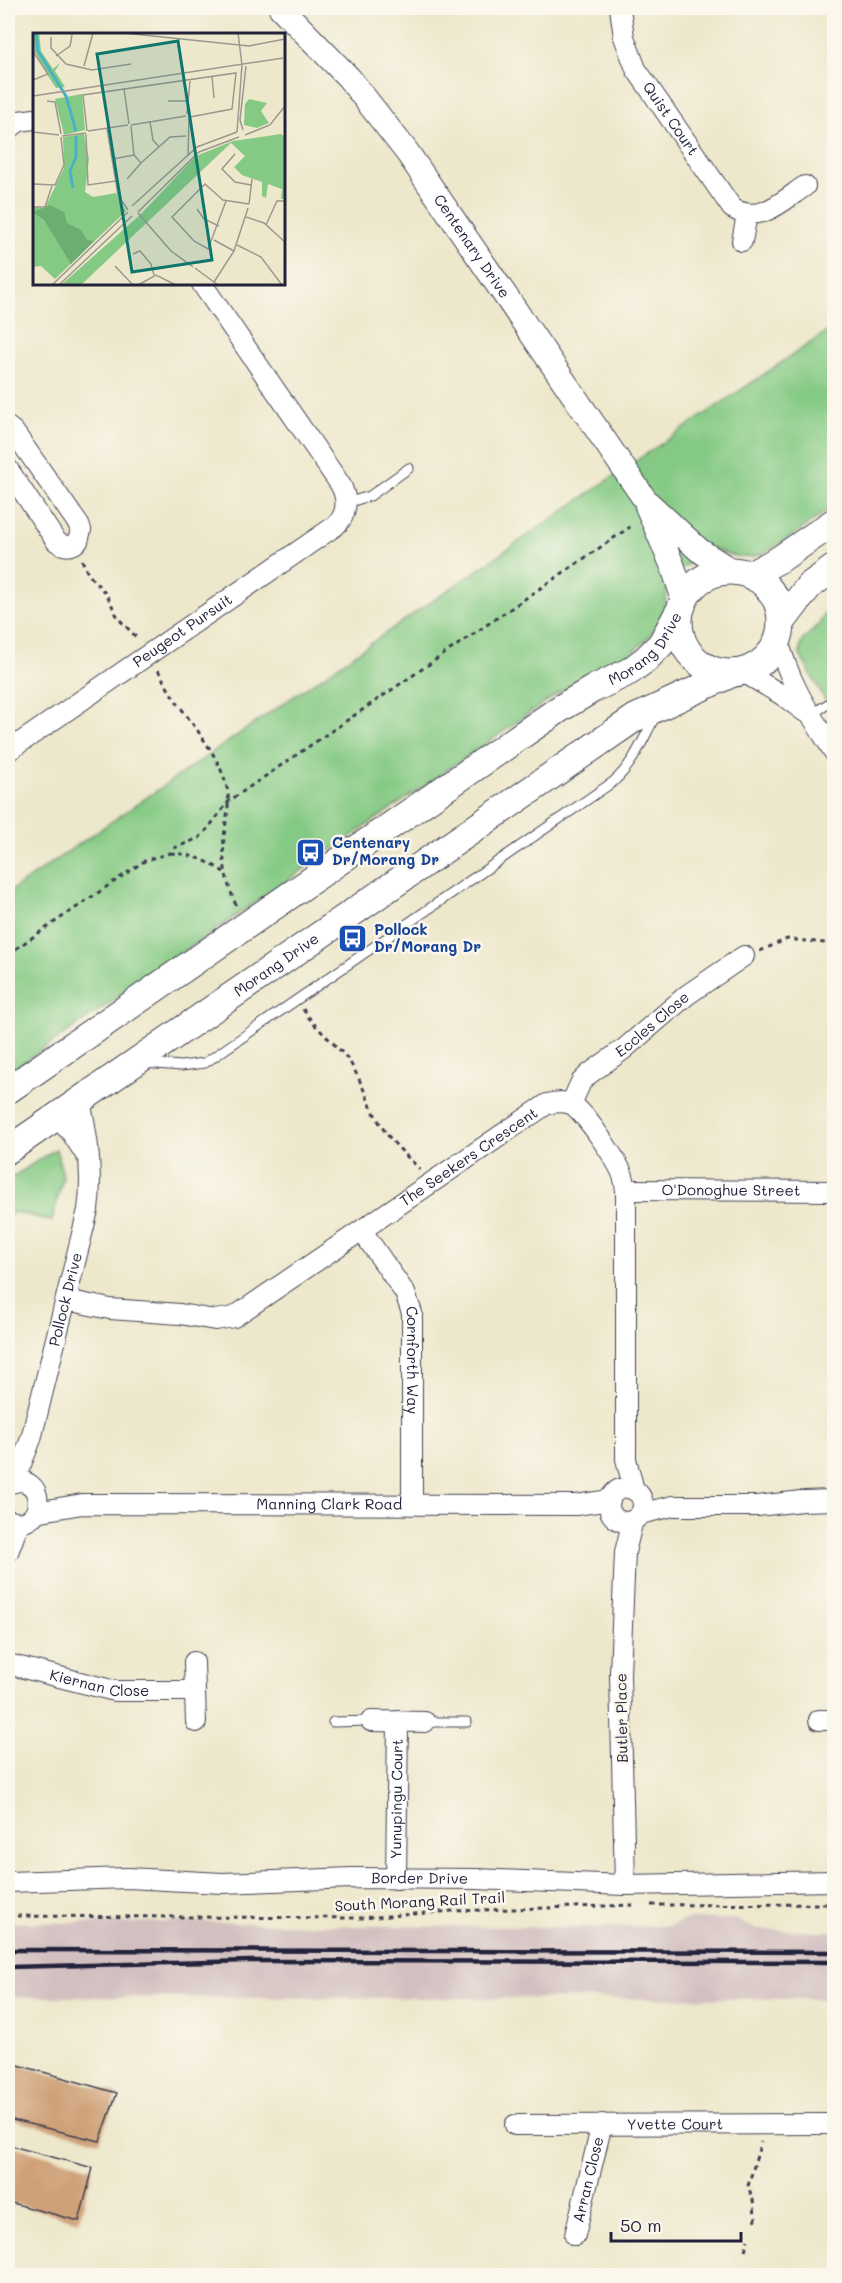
<svg xmlns="http://www.w3.org/2000/svg" width="842" height="2283" font-family="Mali,sans-serif">
<style>
.industrial{fill:#d2bfc0}
.green{fill:#85ca84;stroke:#547660;stroke-width:1.5}
.building{fill:#cfa178}
.lines{fill:none;stroke-linecap:round;stroke-linejoin:round}
.service-casing{stroke:#404051;stroke-width:11}
.minor-casing{stroke:#404051;stroke-width:22}
.tertiary-casing{stroke:#404051;stroke-width:26}
.secondary-casing{stroke:#404051;stroke-width:29}
.path{stroke:#404051;stroke-width:3;stroke-dasharray:4.5 4.5;stroke-linecap:butt}
.service{stroke:#fff;stroke-width:9}
.minor{stroke:#fff;stroke-width:20}
.tertiary{stroke:#fff;stroke-width:24}
.secondary{stroke:#fff;stroke-width:27}
.rail{stroke:#22223b;stroke-width:4.5}
.labels{text-anchor:middle;stroke-width:5;stroke-linejoin:round;paint-order:stroke}
.street-label{font-size:15px;fill:#22223b;stroke:#fbf7ec}
.transit-label{font-size:15px;font-weight:bold;fill:#164399;stroke:#fbf7ec;text-anchor:start}
.inset-river{fill:none;stroke:#47b2c5;stroke-width:3}
.inset-road{fill:none;stroke:#9c9891;stroke-width:1.5}
.view{fill:#0f766e;fill-opacity:0.15;stroke:#0f766e;stroke-width:3}
.inset-edge{fill:none;stroke:#22223b;stroke-width:3}
</style>
<rect width="100%" height="100%" fill="#fbf7ec"/>
<filter id="ink" filterUnits="userSpaceOnUse"><feTurbulence type="fractalNoise" baseFrequency=".0167" numOctaves="2"/><feDisplacementMap in="SourceGraphic" scale="12" xChannelSelector="R" yChannelSelector="G"/><feConvolveMatrix kernelMatrix="1 2 1 2 8 2 1 2 1" color-interpolation-filters="sRGB"/></filter>
<filter id="wash" filterUnits="userSpaceOnUse"><feTurbulence type="fractalNoise" baseFrequency=".008" numOctaves="4" result="noise"/><feDisplacementMap in="SourceGraphic" scale="24" xChannelSelector="R" yChannelSelector="G"/><feGaussianBlur stdDeviation="1.35" result="paint"/><feColorMatrix in="noise" values="0 0 0 0 0 0 0 0 0 0 0 0 0 0 0 0 0 1.4 0 .05"/><feComposite in="paint" operator="in"/></filter>
<g filter="url(#wash)">
<rect width="100%" height="100%" fill="#ede7cb"/>
<path class="industrial" d="M687 1919H736L757 1930 834 1931V1999L8 1997V1923L203 1922 357 1926 550 1927 670 1926Z"/>
<path class="green" d="M834 327V505C815 519 770 556 749 557 735 558 725 554 713 548L666 578C673 638 622 662 575 682L8 1073V893L646 454Z
M834 599V716L800 655C798 637 810 636 819 624 826 615 825 606 834 599Z
M56 1149 63 1177 52 1221 14 1212 8 1216V1180Z"/>
<g id="blocks">
<path class="building" d="M8 2062 117 2093 100 2141 8 2119Z
M8 2145 93 2168 79 2221 8 2202Z"/>
</g>
</g>
<g filter="url(#ink)">
<use href="#blocks" fill-opacity="0" stroke="#404051" stroke-width="1.5"/>
<g class="lines">
<defs>
<path id="service" d="M346 503 370 496 409 468
M809 716 834 700
M144 1063 181 1066 205 1063 613 782C634 764 643 739 656 715
M333 1722 371 1721
M425 1722H467"/>
<g id="minor">
<path id="s1" d="M620 8 624 37 636 69 732 208C760 225 782 201 805 186"/>
<path d="M8 130 19 121 34 119"/>
<path d="M742 241 747 215"/>
<path d="M8 427 14 432 79 525 81 530 78 541C70 548 64 547 56 541L8 469"/>
<path d="M778 639C790 686 809 712 834 752"/>
<path d="M743 672 782 695 805 712"/>
<path id="s2" d="M8 751 335 526C348 515 348 498 340 484L202 284"/>
<path id="s3" d="M571 1104 581 1082 589 1074 624 1049 687 995 744 956"/>
<path d="M56 1117 71 1132 86 1155"/>
<path id="s4" d="M626 1190 834 1191"/>
<path id="s5" d="M362 1231 405 1293 412 1313V1504"/>
<path id="s6" d="M66 1300 110 1309 180 1314 215 1320 234 1317 547 1104C556 1102 563 1101 571 1104 583 1109 619 1163 623 1176 625 1181 625 1186 626 1190V1459L634 1490"/>
<path id="s7" d="M14 1482 31 1439 88 1210C93 1174 88 1136 80 1101"/>
<path d="M8 1484C47 1467 48 1536 8 1520"/>
<circle cx="626" cy="1505" r="17"/>
<path id="s8" d="M36 1512 82 1504 576 1505 610 1500"/>
<path d="M640 1514 673 1506H757L802 1501 834 1500"/>
<path d="M8 1552 19 1523"/>
<path d="M194 1662 196 1722"/>
<path id="s9" d="M8 1664 115 1691H195"/>
<path d="M819 1720H834"/>
<path d="M371 1721 425 1722"/>
<path id="s10" d="M396 1879 398 1721"/>
<path id="s11" d="M8 1882 128 1878 222 1883 352 1878 476 1879 625 1885 834 1881"/>
<path d="M625 1885 620 1674 625 1552 633 1520"/>
<path id="s12" d="M515 2125 834 2124"/>
<path id="s13" d="M575 2235 602 2124"/>
</g>
<g id="tertiary">
<path id="s14" d="M281 8 349 78 407 152 646 501 699 550 732 571"/>
<path d="M647 506 673 567 684 600"/>
</g>
<g id="secondary">
<circle cx="730" cy="622" r="51"/>
<path d="M750 575 780 559 834 522"/>
<path d="M781 623 809 586 834 568"/>
<path id="s15" d="M8 1090 561 708 593 689 630 671 646 659 661 644 682 606"/>
<path id="s16" d="M8 1150 635 718 733 673"/>
</g>
</defs>
<use href="#service" class="service-casing"/>
<use href="#minor" class="minor-casing"/>
<use href="#tertiary" class="tertiary-casing"/>
<use href="#secondary" class="secondary-casing"/>
<path class="path" d="M82 560 88 574 107 595 118 618 138 639
M158 670C163 679 168 689 174 698 193 726 219 754 227 788 230 802 227 815 225 829 221 856 225 880 236 905
M170 853C192 854 206 860 224 872
M760 951 787 939 834 944
M8 954 146 860 170 853 172 849 199 838 206 831 229 801 630 527
M303 1009C315 1029 335 1042 349 1061 361 1079 367 1101 378 1120 388 1139 404 1154 420 1169
M651 1905 834 1904
M8 1916 363 1918 453 1911 635 1905
M756 2221 753 2200 748 2186 761 2142
M745 2250 748 2240"/>
<use href="#service" class="service"/>
<use href="#minor" class="minor"/>
<use href="#tertiary" class="tertiary"/>
<use href="#secondary" class="secondary"/>
<path class="rail" d="M8 1950 834 1952
M8 1967 250 1961 834 1962"/>
</g>
</g>
<defs>
<symbol id="bus-square" viewBox="-11 -11 22 22"><rect x="-9" y="-9" width="18" height="18" rx="4" fill="#1a4fb4" stroke="#fbf7ec"/><path d="M-5-6H5V4H4V6H2V4H-2V6H-4V4H-5ZM-3.5-4V0h7V-4ZM-3.5 1.2v1.5H-2V1.2ZM2 1.2v1.5H3.5V1.2Z" fill="#fff"/></symbol>
</defs>
<g fill-rule="evenodd">
<use href="#bus-square" x="294" y="836" width="33" height="33"/>
<use href="#bus-square" x="336" y="922" width="33" height="33"/>
</g>
<g class="labels">
<g class="street-label">
<text dy="5" stroke="none"><textPath href="#s1" startOffset="124">Quist Court</textPath></text>
<text dy="5" stroke="none"><textPath href="#s14" startOffset="306">Centenary Drive</textPath></text>
<text dy="5" stroke="none"><textPath href="#s2" startOffset="212">Peugeot Pursuit</textPath></text>
<text dy="5" stroke="none"><textPath href="#s15" startOffset="777">Morang Drive</textPath></text>
<text dy="5" stroke="none"><textPath href="#s16" startOffset="326">Morang Drive</textPath></text>
<text dy="5" stroke="none"><textPath href="#s3" startOffset="116">Eccles Close</textPath></text>
<text dy="5" stroke="none"><textPath href="#s6" startOffset="454">The Seekers Crescent</textPath></text>
<text dy="5" stroke="none"><textPath href="#s4" startOffset="105">O'Donoghue Street</textPath></text>
<text dy="5" stroke="none"><textPath href="#s7" startOffset="190">Pollock Drive</textPath></text>
<text dy="5" stroke="none"><textPath href="#s5" startOffset="144">Cornforth Way</textPath></text>
<text dy="5" stroke="none"><textPath href="#s8" startOffset="294">Manning Clark Road</textPath></text>
<text dy="5" stroke="none"><textPath href="#s9" startOffset="94">Kiernan Close</textPath></text>
<text transform="translate(622 1718) rotate(-91)" y="5">Butler Place</text>
<text dy="5" stroke="none"><textPath href="#s10" startOffset="80">Yunupingu Court</textPath></text>
<text dy="5" stroke="none"><textPath href="#s11" startOffset="412">Border Drive</textPath></text>
<text transform="translate(420 1902) rotate(-3)" y="5">South Morang Rail Trail</text>
<text dy="5" stroke="none"><textPath href="#s12" startOffset="160">Yvette Court</textPath></text>
<text dy="5" stroke="none"><textPath href="#s13" startOffset="57">Arran Close</textPath></text>
</g>
<g class="transit-label">
<text x="332" y="848">Centenary<tspan x="332" dy="17">Dr/Morang Dr</tspan></text>
<text x="374" y="935">Pollock<tspan x="374" dy="17">Dr/Morang Dr</tspan></text>
</g>
</g>
<g transform="translate(33 33)">
<rect width="252" height="252" fill="#ede7cb"/>
<path d="M0 0H6L8 18 20 36 27 30 22 38 32 54 23 55 15 43 2 19ZM49 61 52 97 31 102 22 66ZM216 66 234 70 228 78 236 90 224 95 211 92 212 71ZM51 101 56 126 52 159 60 164 83 160 93 178 22 246 8 233 0 234V174L12 175 31 135 30 104ZM248 101 252 104V166H248L249 156 235 151 233 165 229 163V149L209 142 201 134 212 123 198 110 48 252H28L107 182 163 123 200 108Z" fill="#85ca84"/>
<path d="M17 172 31 179 34 190 48 197 54 207 61 208 38 231 11 187 0 179Z" fill="#6cae72"/>
<path class="inset-river" d="M3 0 5 18 33 63 43 98M40 155 37 138 43 124V103"/>
<path class="inset-road" d="M91 0 216 13 252 6M18 4V15L33 31 59 37 98 31M0 8 1 20 15 41 0 47M23 23 37 13 39 2M51 33 60 0M179 43 181 65M91 56 96 91M0 63 250 25M14 68 22 69 28 101M135 68H156M154 81 157 48M117 89 120 107 126 114M98 92 153 83M98 93 101 122 108 130 137 104 153 103M74 96 85 162 95 177M210 97 207 87 213 33M54 98 50 62 203 40 199 76 157 84M55 98 95 92M0 99 26 102M204 99 209 32 205 0M53 101 55 152 83 148M212 102 237 92 252 73M29 103 53 100M202 121 189 136 202 149 218 152M155 123 156 85M80 126 101 122M94 146 108 130M0 151 22 152 31 132 28 104M193 168 175 216 161 208 139 184 172 151 190 167 216 171M216 171 219 146M99 173 164 114 204 99M0 174H12L19 153M164 176 171 186 186 193M105 179 166 119 206 104M105 180 138 218 160 234M213 184 231 190 252 209M233 192 244 168H252M181 207 201 218M204 212 228 224 249 252M100 221 107 218 118 231 121 242M82 233 100 252M162 235 185 252M181 249 201 218 215 175M19 252 95 179M26 252 99 183M105 252 123 242 143 252"/>
<path class="view" d="M145 8 179 227 99 239 64 21Z"/>
<rect width="252" height="252" class="inset-edge"/>
</g>
<rect width="842" height="2283" fill="none" stroke="#fbf7ec" stroke-width="30"/>
<path d="M611 2232v9h130v-9" fill="none" stroke="#22223b" stroke-width="3"/>
<text x="620" y="2232" font-size="18" fill="#22223b" stroke="#fbf7ec" stroke-width="4.5" paint-order="stroke">50 m</text>
</svg>
